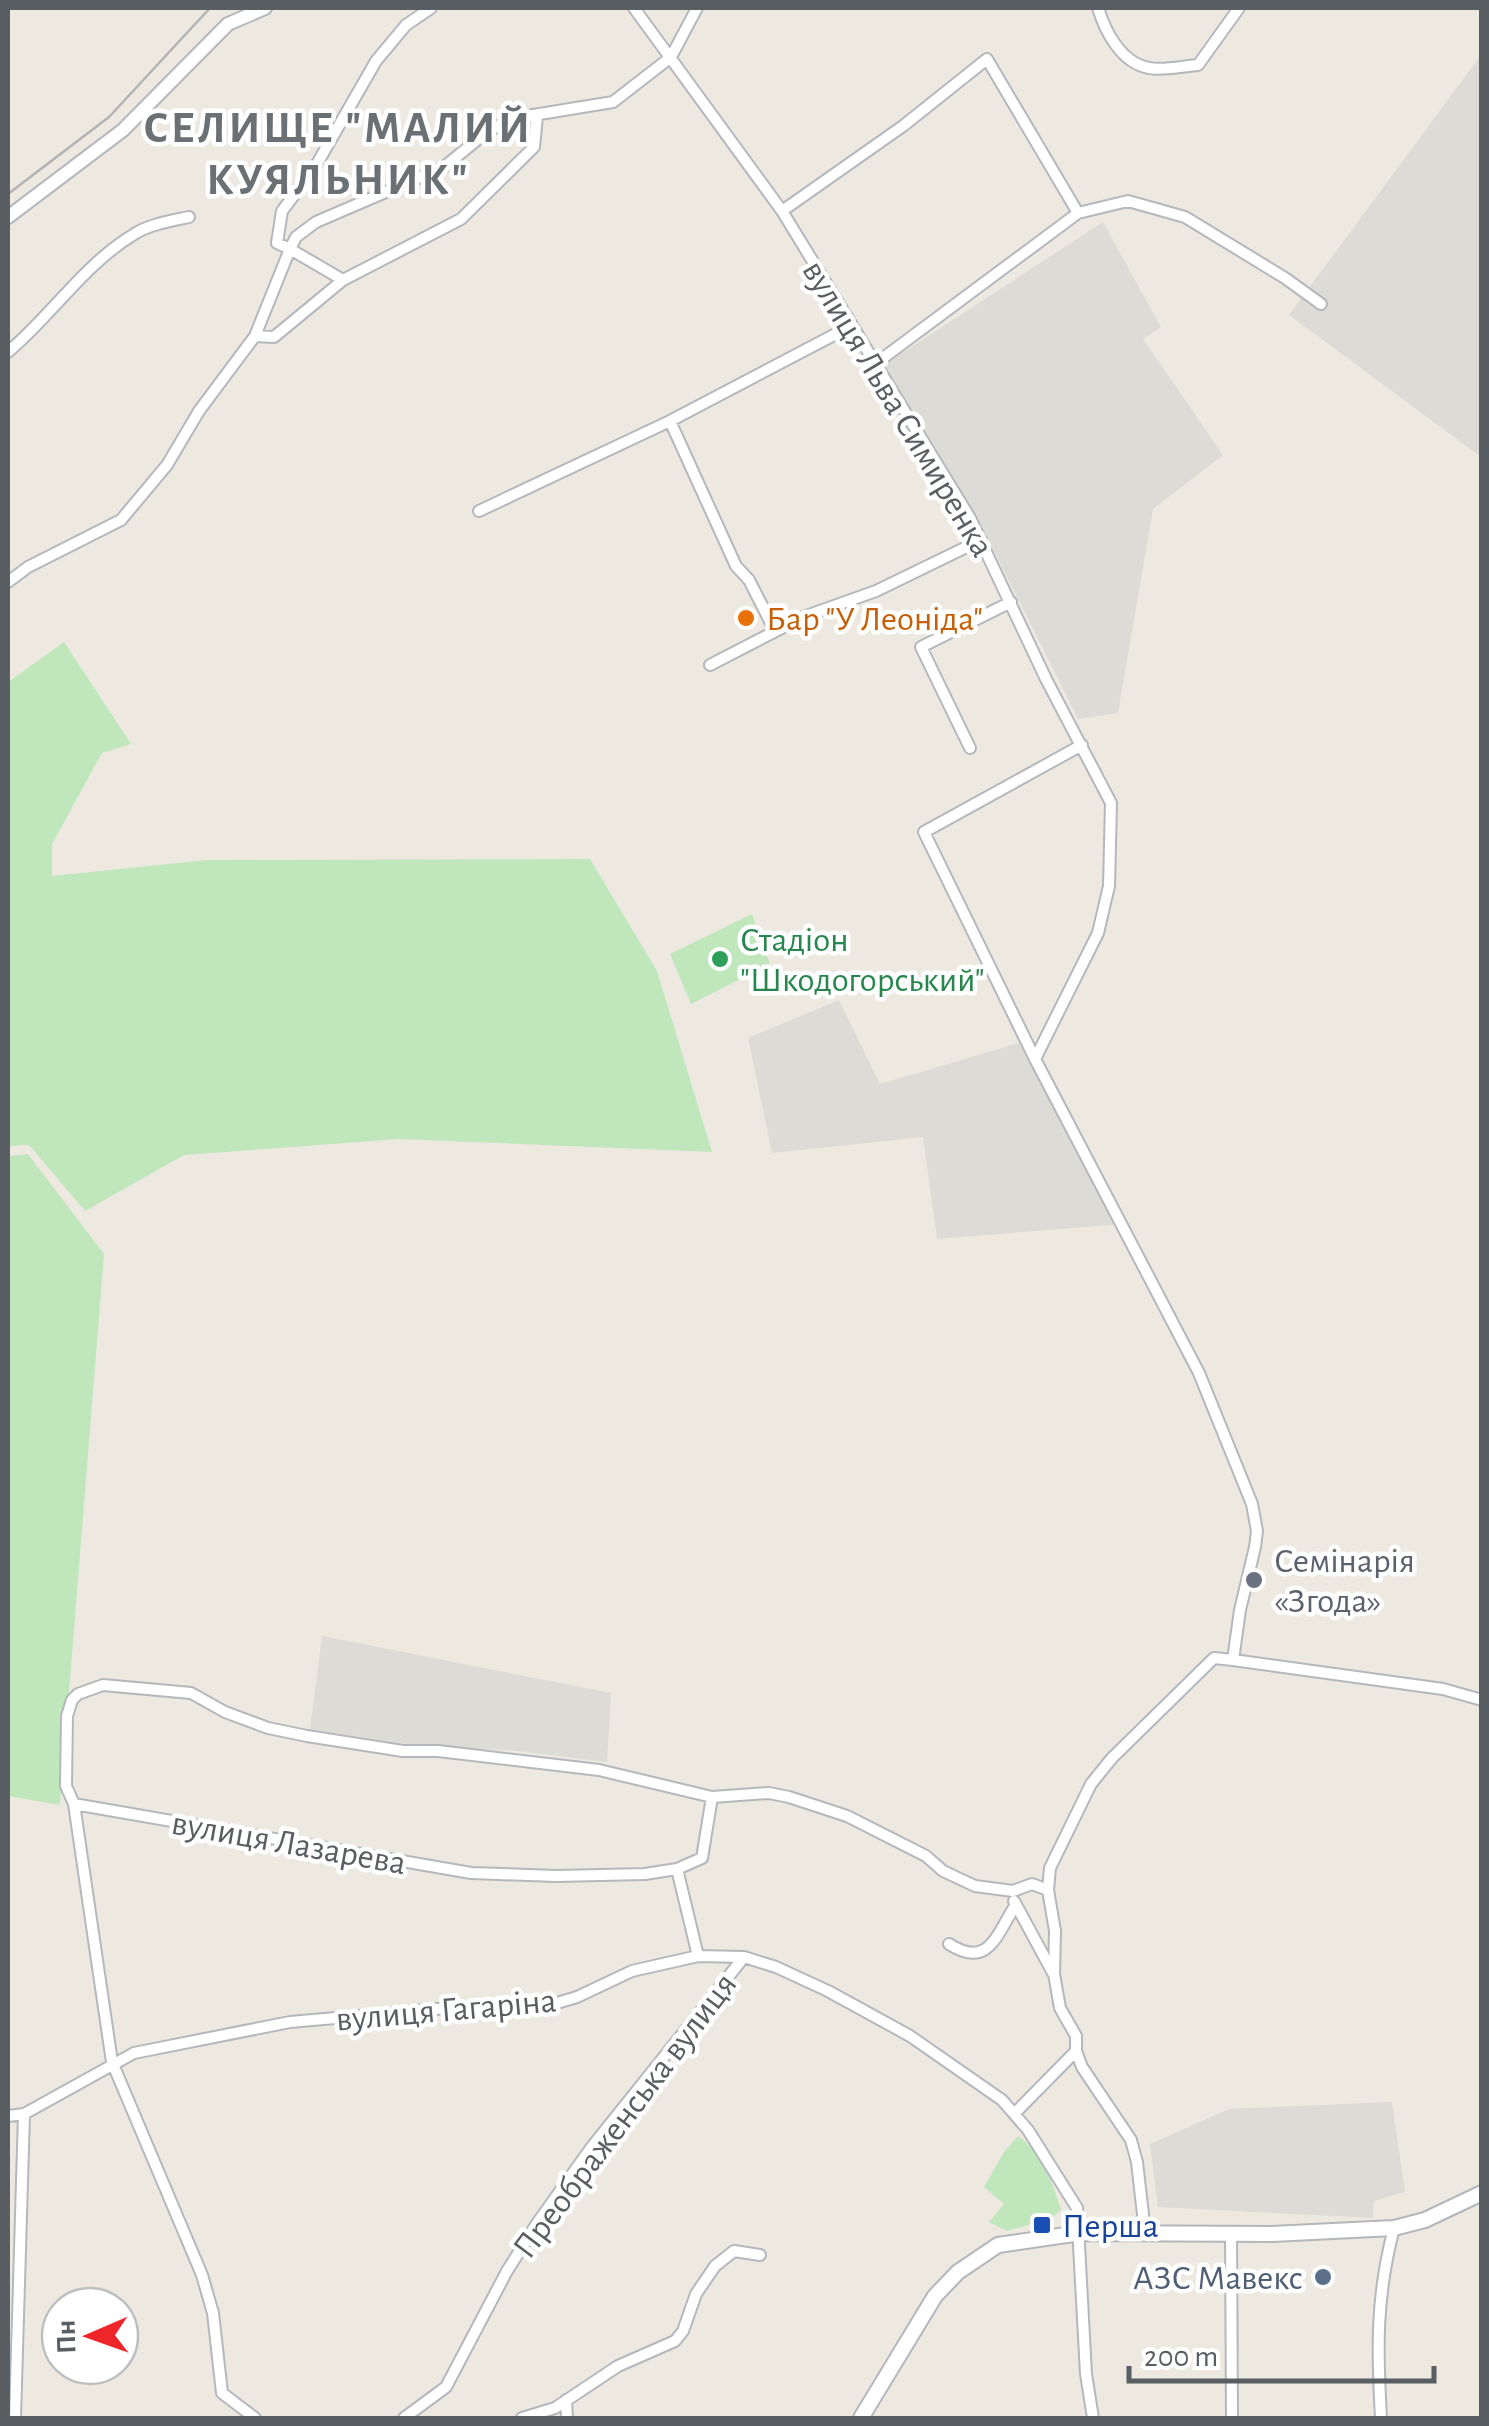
<svg xmlns="http://www.w3.org/2000/svg" width="1489" height="2426" font-family="'Alegreya Sans',sans-serif">
<style>
.industrial{fill:#dddbd5}
.green{fill:#c0e6bc}
.lines{fill:none;stroke-linecap:round;stroke-linejoin:round}
.minor-casing{stroke:#b4b8bc;stroke-width:14}
.tertiary-casing{stroke:#b4b8bc;stroke-width:16}
.secondary-casing{stroke:#b3b7bc;stroke-width:18}
.minor{stroke:#fff;stroke-width:10}
.tertiary{stroke:#fff;stroke-width:12}
.secondary{stroke:#fff;stroke-width:14}
.tram{stroke:#b2b3b3;stroke-width:2.5}
.food-dot{fill:#e8710a;stroke:#fff;stroke-width:4}
.leisure-dot{fill:#2e9e5b;stroke:#fff;stroke-width:4}
.worship-dot{fill:#6b7280;stroke:#fff;stroke-width:4}
.transit-dot{fill:#1a4fb4;stroke:#fff;stroke-width:4}
.service-dot{fill:#5c6f8a;stroke:#fff;stroke-width:4}
.labels{text-anchor:middle;stroke-width:9;stroke-linejoin:round;paint-order:stroke}
.street-label{font-size:35px;fill:#595e62;stroke:#fff}
.food-label{font-size:35px;fill:#c56008;stroke:#fff;text-anchor:start}
.leisure-label{font-size:35px;fill:#27864d;stroke:#fff;text-anchor:start}
.worship-label{font-size:35px;fill:#5b616d;stroke:#fff;text-anchor:start}
.transit-label{font-size:35px;fill:#164399;stroke:#fff;text-anchor:start}
.service-label{font-size:35px;fill:#4e5e75;stroke:#fff;text-anchor:end}
.district-label{font-size:45px;font-weight:bold;letter-spacing:2.5px;fill:#6a7074;stroke:#fff}
</style>
<rect width="100%" height="100%" fill="#ede9e1"/>
<path class="industrial" d="M1481 55V457L1289 315Z
M1103 222 1161 327 1143 339 1223 455 1153 509 1118 713 1078 719 987 537 882 366Z
M839 1000 880 1084 1019 1043 1122 1224 937 1239 923 1137 772 1153 748 1038Z
M322 1636 611 1693 607 1762 517 1751 413 1745 310 1729Z
M1392 2102 1405 2192 1374 2201 1373 2218 1158 2207 1150 2144 1229 2109Z"/>
<path class="green" d="M64 642 131 744 102 753 52 844V876L207 860 590 859 657 971 712 1152 399 1139 184 1155 85 1211 29 1145 8 1146V682Z
M752 914 770 964 691 1004 670 954Z
M28 1154 104 1254 60 1805 8 1796V1156Z
M1018 2136C1042 2153 1052 2182 1061 2209L1052 2218 1007 2231 989 2222 1004 2204 984 2187 1004 2152Z"/>
<g class="lines">
<defs>
<path id="minor" d="M634 8 782 211 970 518 1046 679 1111 803 1109 886 1098 933 1035 1059
M1098 8C1105 31 1121 63 1149 68 1163 71 1184 66 1198 65L1239 8
M782 211 903 126 987 59 1078 213
M343 280 290 249 296 237 316 222 444 167 488 131 515 118 613 102 671 57 697 8
M255 336 290 249 277 243 282 211 314 169 376 61 406 25 431 8
M8 352C52 315 85 263 136 233 151 224 171 221 189 217
M875 364 1078 213 1128 201 1185 217 1285 278 1321 304
M670 421 736 566 749 580 775 631
M479 511 670 421 851 326
M8 582 28 567 121 520 167 465 199 411 255 336 274 337 343 280 461 219 534 147 537 116
M710 665 803 617 876 591 981 540
M1082 745 924 832 1035 1059 1199 1373 1252 1504 1257 1531 1255 1547 1240 1610 1233 1660 1443 1689 1482 1700
M970 748 921 647 1011 602
M74 1804 66 1786 67 1716 72 1700 78 1694 103 1685 191 1693 225 1712 268 1728 307 1736 403 1751H438L599 1770 712 1797 769 1793 789 1797 847 1816 926 1856 943 1871 975 1886 1013 1891 1032 1884 1048 1890 1055 1931 1054 1974 1060 2008 1076 2036V2051L1082 2067 1131 2140 1137 2162 1145 2232
M677 1869 698 1956
M1048 1890 1050 1868 1091 1784 1112 1758 1214 1658 1233 1660
M1014 1901 1053 1973
M949 1944C988 1969 996 1936 1015 1906
M1014 2114 1076 2051
M8 2116 24 2114 134 2053 290 2022 448 2008 547 2006 577 1997 632 1971 698 1956 744 1957 776 1967 828 1991 910 2036 1002 2100 1028 2130 1077 2208 1086 2374 1093 2418
M1231 2233 1232 2418
M566 2400 567 2418
M15 2418 24 2114
M255 2418 222 2393 213 2313 202 2275 112 2062 74 1804 471 1873 556 1876 645 1874 677 1869 702 1858 712 1797
M404 2418 446 2387 507 2271 538 2222 591 2148 744 1957
M522 2418 555 2408 618 2366 675 2341 683 2331 696 2294 715 2266 734 2251 760 2255
M1381 2418C1377 2349 1376 2296 1394 2228"/>
<path id="tertiary" d="M8 217 123 130 228 24 265 8"/>
<path id="secondary" d="M861 2418 935 2296 958 2272 998 2245 1080 2233 1272 2234 1394 2228 1425 2220 1482 2193"/>
</defs>
<use href="#minor" class="minor-casing"/>
<use href="#tertiary" class="tertiary-casing"/>
<use href="#secondary" class="secondary-casing"/>
<use href="#minor" class="minor"/>
<use href="#tertiary" class="tertiary"/>
<use href="#secondary" class="secondary"/>
<path class="tram" d="M8 194 109 117 210 8"/>
</g>
<circle class="food-dot" cx="746" cy="618" r="10"/>
<circle class="leisure-dot" cx="720" cy="959" r="10"/>
<circle class="worship-dot" cx="1254" cy="1580" r="10"/>
<rect class="transit-dot" x="1032" y="2215" width="20" height="20" rx="5"/>
<circle class="service-dot" cx="1323" cy="2277" r="10"/>
<g class="labels">
<g class="street-label">
<text transform="translate(899 408) rotate(59)" y="12">вулиця Льва Симиренка</text>
<text transform="translate(289 1842) rotate(10)" y="12">вулиця Лазарева</text>
<text transform="translate(446 2009) rotate(-5)" y="12">вулиця Гагаріна</text>
<text transform="translate(624 2115) rotate(-53)" y="12">Преображенська вулиця</text>
</g>
<g class="food-label">
<text x="766" y="630">Бар "У Леоніда"</text>
</g>
<g class="leisure-label">
<text x="740" y="951">Стадіон<tspan x="740" dy="40">"Шкодогорський"</tspan></text>
</g>
<g class="worship-label">
<text x="1274" y="1572">Семінарія<tspan x="1274" dy="40">«Згода»</tspan></text>
</g>
<g class="transit-label">
<text x="1062" y="2237">Перша</text>
</g>
<g class="service-label">
<text x="1303" y="2289">АЗС Мавекс</text>
</g>
<g class="district-label">
<text x="338" y="142">СЕЛИЩЕ "МАЛИЙ<tspan x="338" dy="52">КУЯЛЬНИК"</tspan></text>
</g>
</g>
<rect width="1489" height="2426" fill="none" stroke="#595e62" stroke-width="20"/>
<g transform="translate(90 2336) rotate(268)"><circle r="48" fill="#ffffff" stroke="#bdbfc0" stroke-width="2.5"/>
<path d="M0-8L18 38L0 25L-18 38Z" fill="#ee262a"/>
<text y="-15" font-size="28" font-weight="bold" text-anchor="middle" fill="#595e62">Пн</text>
</g>
<path d="M1129 2366v15h305v-15" fill="none" stroke="#595e62" stroke-width="5"/>
<text x="1144" y="2366" font-size="30" fill="#595e62" stroke="#ffffff" stroke-width="8" paint-order="stroke">200 m</text>
</svg>
